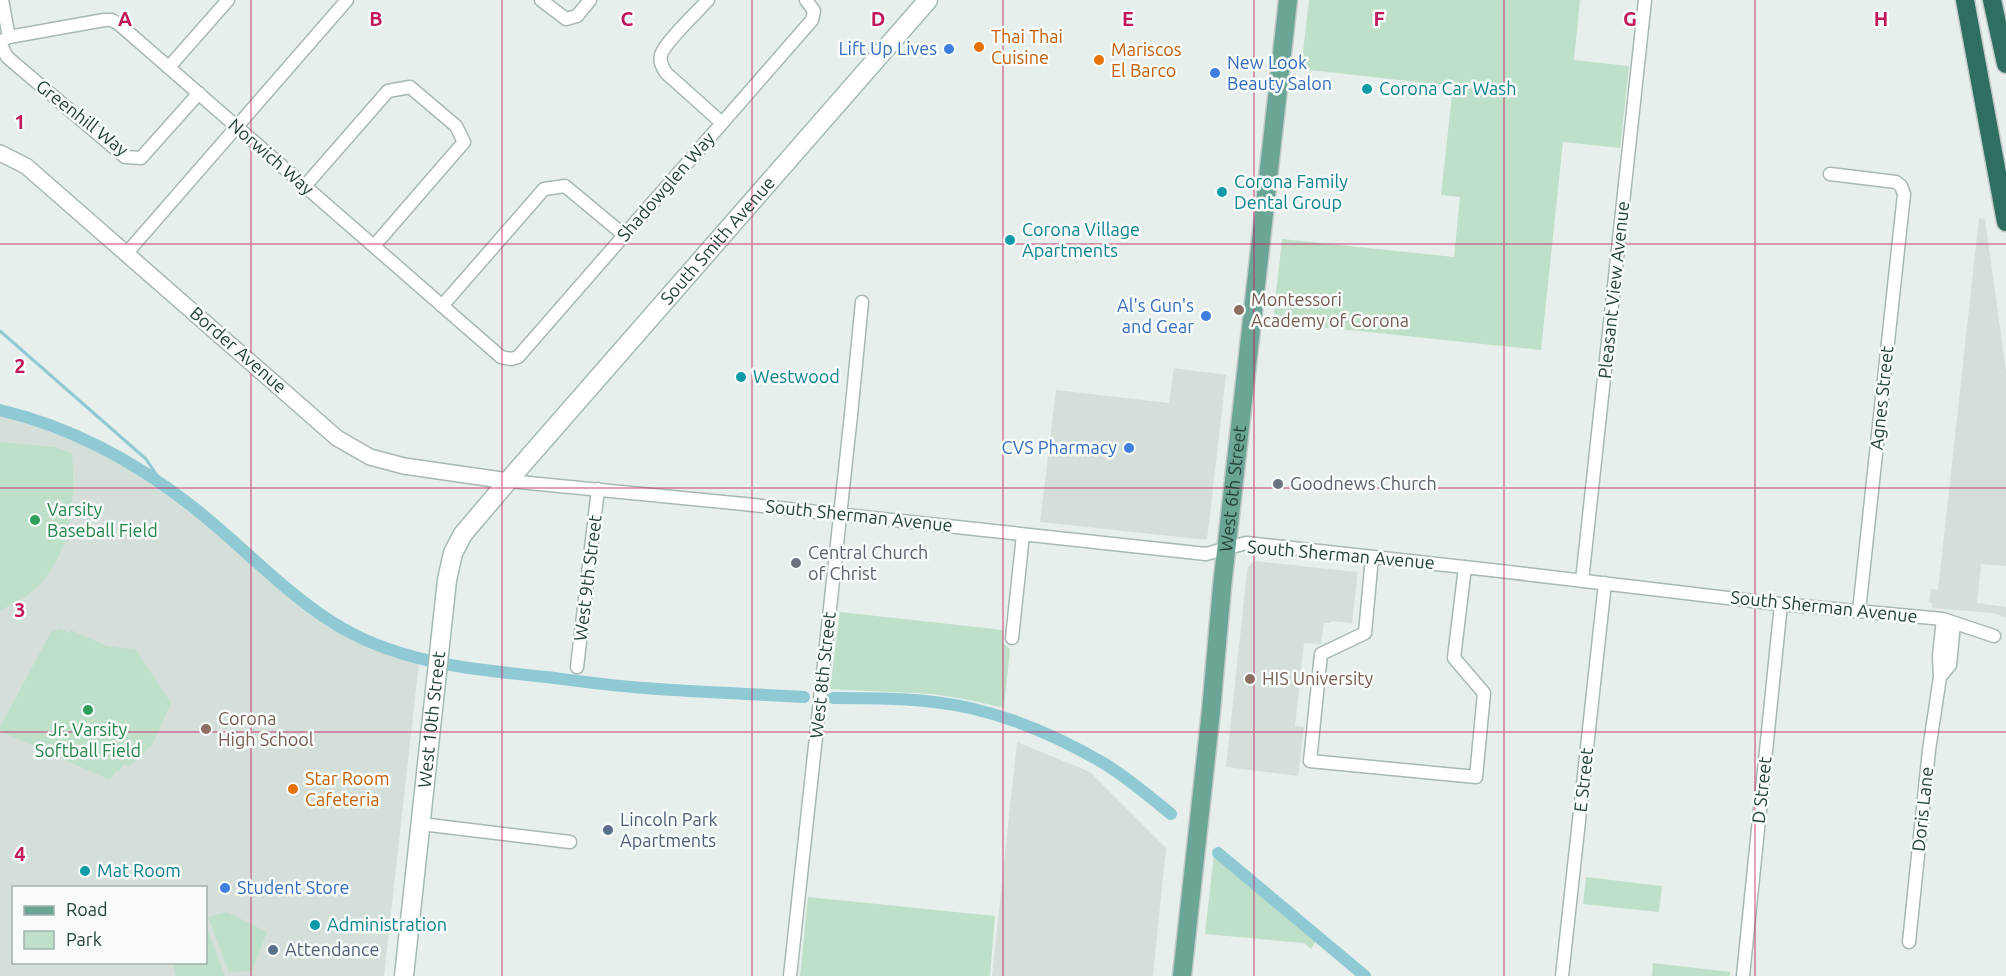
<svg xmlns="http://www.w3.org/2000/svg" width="2006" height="976" font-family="Ubuntu,sans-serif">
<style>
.built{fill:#d4dfda;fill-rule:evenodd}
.green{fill:#bfe0c8}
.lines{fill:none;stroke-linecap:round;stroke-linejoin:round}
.stream{stroke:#8ec9d4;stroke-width:3}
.canal{stroke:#8ec9d4;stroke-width:12}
.minor-casing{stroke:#a8b8b2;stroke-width:15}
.tertiary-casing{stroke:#a8b8b2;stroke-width:18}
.secondary-casing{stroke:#a4bbb3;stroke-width:21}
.primary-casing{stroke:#c2cac8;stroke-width:21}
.motorway-casing{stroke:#c2cac8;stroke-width:21}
.minor{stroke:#fff;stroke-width:12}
.tertiary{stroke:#fff;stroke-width:15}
.secondary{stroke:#fff;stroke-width:18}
.primary{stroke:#6aa596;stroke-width:18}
.motorway{stroke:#2f6f62;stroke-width:18}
.grid{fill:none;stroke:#c2185b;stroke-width:1.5;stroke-opacity:0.55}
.food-dot{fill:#e8710a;stroke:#f7fbf9;stroke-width:2}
.shop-dot{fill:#3f7fe0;stroke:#f7fbf9;stroke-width:2}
.culture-dot{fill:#0f9aa8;stroke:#f7fbf9;stroke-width:2}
.education-dot{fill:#8d6e63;stroke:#f7fbf9;stroke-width:2}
.worship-dot{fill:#6b7280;stroke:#f7fbf9;stroke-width:2}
.leisure-dot{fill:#2e9e5b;stroke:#f7fbf9;stroke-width:2}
.service-dot{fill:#5c6f8a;stroke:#f7fbf9;stroke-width:2}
.labels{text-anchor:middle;stroke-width:5;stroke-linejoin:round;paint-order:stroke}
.food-label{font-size:18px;fill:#c56008;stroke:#f7fbf9;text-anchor:start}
.shop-label{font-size:18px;fill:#366cbe;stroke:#f7fbf9;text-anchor:end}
.culture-label{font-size:18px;fill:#0d838f;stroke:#f7fbf9;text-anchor:start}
.street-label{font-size:18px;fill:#24423a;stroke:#f7fbf9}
.education-label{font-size:18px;fill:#785e54;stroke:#f7fbf9;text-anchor:start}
.worship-label{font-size:18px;fill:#5b616d;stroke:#f7fbf9;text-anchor:start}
.leisure-label{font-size:18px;fill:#27864d;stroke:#f7fbf9;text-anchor:start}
.service-label{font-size:18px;fill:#4e5e75;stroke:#f7fbf9;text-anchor:start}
.grid-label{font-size:20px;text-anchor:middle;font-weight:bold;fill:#c2185b;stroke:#f7fbf9;stroke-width:5;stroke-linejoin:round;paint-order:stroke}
</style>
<rect width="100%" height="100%" fill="#e6efeb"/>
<path class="built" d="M1979 218 1985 219 2006 371V566L1981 564 1977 603 2006 607V618L1994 613 1932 608V603H1929L1931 589 1938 590Z
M1174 368 1226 375 1207 540 1040 522 1056 390 1169 403Z
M0 415 49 428 72 437 137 470 191 509 308 612 352 640 384 653 419 663 384 976H0ZM14 888H206V962H14Z
M1254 561 1358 572 1352 623 1331 621V623H1324L1321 644 1304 643 1295 726 1304 727 1298 776 1226 767 1247 572 1248 567Z
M1017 742 1090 772 1166 848 1153 976H992Z"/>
<path class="green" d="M1309 0H1580L1574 60 1629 66 1620 148 1563 142 1541 350 1273 322 1282 239 1454 257 1460 197 1441 195 1453 86 1301 69Z
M0 442 55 447 72 453C77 515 67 586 0 610Z
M840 612 1003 630V643L1010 649 1004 708 970 700 932 694 830 689Z
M61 629 69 633 71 630 107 646 128 649 135 648 171 703 152 745 130 766 123 764 120 771H116L110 780 0 731V727L51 632Z
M1214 854 1317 940 1311 949 1304 943 1205 934Z
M1586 877 1662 886 1659 912 1583 904Z
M808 897 995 916 990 976H800Z
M227 912 267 932 252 971 229 972 208 917Z
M206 926 225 976H176L174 966 175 963 206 962Z
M1653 963 1730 972V976H1652Z"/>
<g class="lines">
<path class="stream" d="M0 331 146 459 164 486"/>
<path class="canal" d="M0 410C72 427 135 461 193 507 239 543 280 588 329 620 394 663 471 669 546 677 579 681 612 686 645 688 698 692 751 694 804 697
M833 698C879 698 925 698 970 708 1018 719 1063 739 1105 764 1128 778 1150 797 1171 814
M1218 853 1365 976"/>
<defs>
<path id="minor" d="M2 0 9 37 3 40 1 45 7 57 125 157 141 158 199 93
M541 0 566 19 577 16 590 0
M708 0C698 11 664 43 661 55 659 62 663 68 666 73L722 123
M9 37 104 20H112L120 25 501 357 511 359 518 357 812 20 814 11 806 0
M169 67 228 0
M1830 174 1896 182 1901 186 1904 194 1859 611
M305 186 388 91 410 87 456 126 464 142 374 246
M126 254 347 0
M442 306 544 189 565 186 624 235
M508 481 744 504 1206 554 1246 543 1500 571 1770 603 1943 619 1994 636
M1372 557 1365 633 1321 654 1310 761 1476 777 1484 693 1454 658 1465 567
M1582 581 1645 0
M1012 638 1023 535
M577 667 598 489
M1940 677 1950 665 1954 623
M421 824 570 842
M1909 942 1929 750 1940 677 1939 656 1943 619
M790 976 851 415 862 302
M1562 976 1605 583
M1743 976 1781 604"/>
<path id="tertiary" d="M0 153 26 166 337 438 370 457 404 466 508 481"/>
<g id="secondary">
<path id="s1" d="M404 976 447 580 453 553 463 534 508 481 928 0"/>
</g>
<g id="primary">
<path id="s2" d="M1182 976 1211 711 1222 587 1288 0"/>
</g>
<path id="motorway" d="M1965 0 2006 222
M1992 0 2006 64"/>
</defs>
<use href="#minor" class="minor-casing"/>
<use href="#tertiary" class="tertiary-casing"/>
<use href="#secondary" class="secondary-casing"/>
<use href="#primary" class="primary-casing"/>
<use href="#motorway" class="motorway-casing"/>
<use href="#minor" class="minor"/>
<use href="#tertiary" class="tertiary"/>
<use href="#secondary" class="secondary"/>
<use href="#primary" class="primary"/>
<use href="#motorway" class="motorway"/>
</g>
<path class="grid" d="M251 0V976M502 0V976M752 0V976M1003 0V976M1254 0V976M1504 0V976M1755 0V976M0 244H2006M0 488H2006M0 732H2006"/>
<g class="food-dot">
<circle cx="979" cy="47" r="6"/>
<circle cx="1099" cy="60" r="6"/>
<circle cx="293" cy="789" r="6"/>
</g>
<g class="shop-dot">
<circle cx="949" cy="49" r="6"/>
<circle cx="1215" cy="73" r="6"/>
<circle cx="1206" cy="316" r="6"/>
<circle cx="1129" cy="448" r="6"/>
<circle cx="225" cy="888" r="6"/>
</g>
<g class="culture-dot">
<circle cx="1367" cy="89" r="6"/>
<circle cx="1222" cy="192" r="6"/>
<circle cx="1010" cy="240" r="6"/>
<circle cx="741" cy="377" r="6"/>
<circle cx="85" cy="871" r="6"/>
<circle cx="315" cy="925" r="6"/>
</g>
<g class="education-dot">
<circle cx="1239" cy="310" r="6"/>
<circle cx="1250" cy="679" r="6"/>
<circle cx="206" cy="729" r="6"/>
</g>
<g class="worship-dot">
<circle cx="1278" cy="484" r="6"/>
<circle cx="796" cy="563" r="6"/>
</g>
<g class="leisure-dot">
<circle cx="35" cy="520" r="6"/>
<circle cx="88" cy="710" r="6"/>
</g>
<g class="service-dot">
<circle cx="608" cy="830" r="6"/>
<circle cx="273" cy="950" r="6"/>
</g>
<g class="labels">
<g class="food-label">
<text x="991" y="43">Thai Thai<tspan x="991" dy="21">Cuisine</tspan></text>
<text x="1111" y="56">Mariscos<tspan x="1111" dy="21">El Barco</tspan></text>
<text x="305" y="785">Star Room<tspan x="305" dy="21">Cafeteria</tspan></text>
</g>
<g class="shop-label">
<text x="937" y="55">Lift Up Lives</text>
<text x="1227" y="69" text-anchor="start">New Look<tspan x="1227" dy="21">Beauty Salon</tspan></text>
<text x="1194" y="312">Al's Gun's<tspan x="1194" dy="21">and Gear</tspan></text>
<text x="1117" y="454">CVS Pharmacy</text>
<text x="237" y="894" text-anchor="start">Student Store</text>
</g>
<g class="culture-label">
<text x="1379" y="95">Corona Car Wash</text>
<text x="1234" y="188">Corona Family<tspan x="1234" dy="21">Dental Group</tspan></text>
<text x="1022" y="236">Corona Village<tspan x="1022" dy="21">Apartments</tspan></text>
<text x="753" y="383">Westwood</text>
<text x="97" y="877">Mat Room</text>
<text x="327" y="931">Administration</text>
</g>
<g class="street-label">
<text transform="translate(82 118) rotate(38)" y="6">Greenhill Way</text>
<text transform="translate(271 157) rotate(41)" y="6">Norwich Way</text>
<text transform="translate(666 187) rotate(-49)" y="6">Shadowglen Way</text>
<text dy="6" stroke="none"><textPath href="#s1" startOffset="836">South Smith Avenue</textPath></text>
<text transform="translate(1614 290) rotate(-84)" y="6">Pleasant View Avenue</text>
<text transform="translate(238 350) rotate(41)" y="6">Border Avenue</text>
<text transform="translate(1882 398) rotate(-84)" y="6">Agnes Street</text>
<text dy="6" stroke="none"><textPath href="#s2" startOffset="490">West 6th Street</textPath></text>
<text transform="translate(859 516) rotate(6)" y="6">South Sherman Avenue</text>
<text transform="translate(1341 555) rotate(5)" y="6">South Sherman Avenue</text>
<text transform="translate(588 578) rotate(-83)" y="6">West 9th Street</text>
<text transform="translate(1824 607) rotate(6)" y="6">South Sherman Avenue</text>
<text transform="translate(823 675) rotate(-84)" y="6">West 8th Street</text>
<text dy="6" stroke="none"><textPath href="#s1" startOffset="258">West 10th Street</textPath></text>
<text transform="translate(1584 780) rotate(-84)" y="6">E Street</text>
<text transform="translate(1762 790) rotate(-84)" y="6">D Street</text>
<text transform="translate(1923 809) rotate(-84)" y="6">Doris Lane</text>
</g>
<g class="education-label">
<text x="1251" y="306">Montessori<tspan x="1251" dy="21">Academy of Corona</tspan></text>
<text x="1262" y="685">HIS University</text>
<text x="218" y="725">Corona<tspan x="218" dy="21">High School</tspan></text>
</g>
<g class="worship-label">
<text x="1290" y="490">Goodnews Church</text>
<text x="808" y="559">Central Church<tspan x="808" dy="21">of Christ</tspan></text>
</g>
<g class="leisure-label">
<text x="47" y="516">Varsity<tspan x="47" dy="21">Baseball Field</tspan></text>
<text x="88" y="736" text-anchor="middle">Jr. Varsity<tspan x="88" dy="21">Softball Field</tspan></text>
</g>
<g class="service-label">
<text x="620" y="826">Lincoln Park<tspan x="620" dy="21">Apartments</tspan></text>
<text x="285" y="956">Attendance</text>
</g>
</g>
<g class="grid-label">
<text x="125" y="26">A</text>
<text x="376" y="26">B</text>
<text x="627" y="26">C</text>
<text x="878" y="26">D</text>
<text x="1128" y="26">E</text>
<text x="1379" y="26">F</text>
<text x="1630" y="26">G</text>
<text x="1881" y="26">H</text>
<text x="20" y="129">1</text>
<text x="20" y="373">2</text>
<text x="20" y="617">3</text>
<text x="20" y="861">4</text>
</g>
<rect x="12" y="886" width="195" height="78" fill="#f7fbf9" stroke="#a3b1ad" stroke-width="1.5"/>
<rect x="24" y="906" width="30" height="9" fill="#6aa596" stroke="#a3b1ad" stroke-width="1.5"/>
<text x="66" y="916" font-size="18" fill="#24423a">Road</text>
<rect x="24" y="931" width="30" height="18" fill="#bfe0c8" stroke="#a3b1ad" stroke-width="1.5"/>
<text x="66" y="946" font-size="18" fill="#24423a">Park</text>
</svg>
